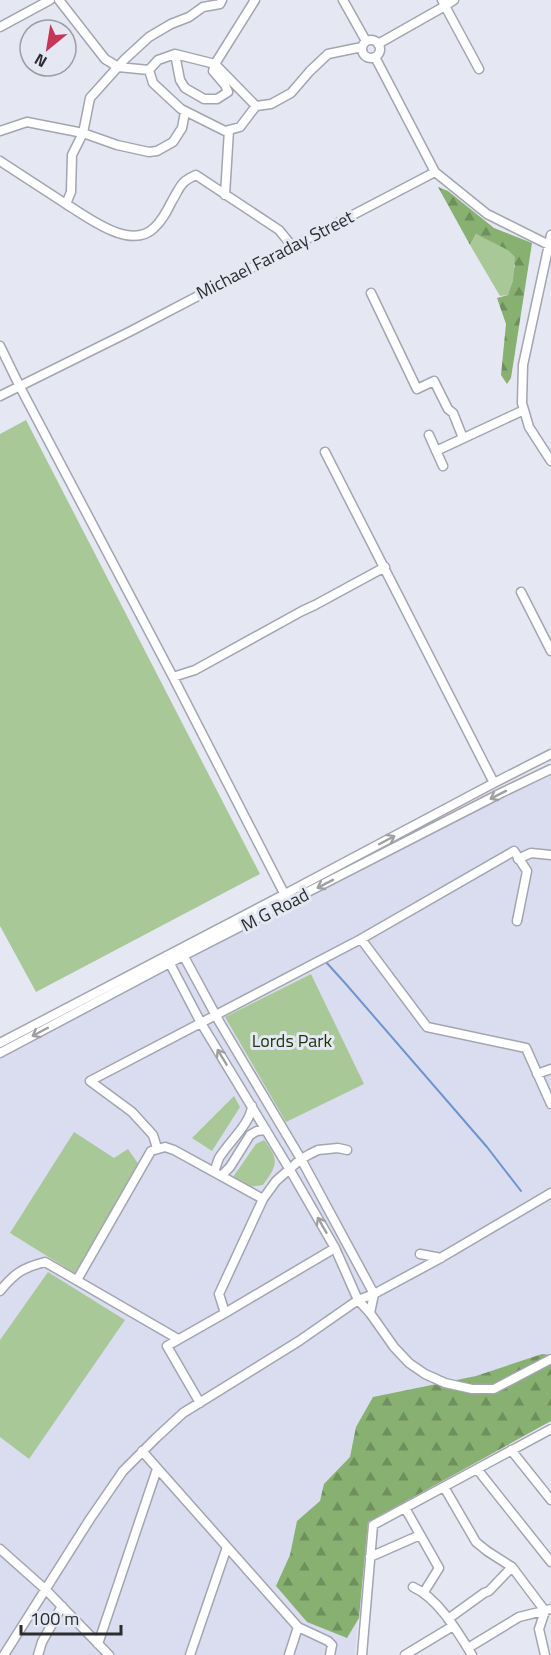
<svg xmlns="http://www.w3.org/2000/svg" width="551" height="1655" font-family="'Titillium Web',sans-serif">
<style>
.built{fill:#d9ddef}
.forest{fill:url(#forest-firs)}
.green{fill:#a9c898}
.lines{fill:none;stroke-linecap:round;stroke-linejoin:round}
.stream{stroke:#6e94cf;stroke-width:2}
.minor-casing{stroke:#a3a5b0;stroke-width:11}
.minor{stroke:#fff;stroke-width:8}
.oneway{stroke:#a0a0a2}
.labels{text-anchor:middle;stroke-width:6;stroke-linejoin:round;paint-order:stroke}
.street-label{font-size:18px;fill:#2c2d31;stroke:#e5e8f3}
.park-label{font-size:18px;fill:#1a3406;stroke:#e5e8f3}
</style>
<defs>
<pattern id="forest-firs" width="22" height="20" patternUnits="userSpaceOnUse" patternTransform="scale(1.5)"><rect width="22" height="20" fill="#87b071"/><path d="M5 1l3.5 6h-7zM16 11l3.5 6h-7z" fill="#6f905d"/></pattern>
</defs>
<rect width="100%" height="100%" fill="#e5e8f3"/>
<path class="built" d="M551 767V1421L368 1522 362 1568 355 1655H0V1051Z"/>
<path class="forest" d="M438 187 448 191 494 228 532 243 511 378 507 384 501 375 506 324 497 298 508 295 515 265 476 234 470 245Z
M542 1354 551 1355V1421L368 1522 359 1618 347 1638 307 1622 276 1586 290 1555 297 1521 320 1501 324 1484 350 1457 356 1427 373 1397 476 1376Z"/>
<path class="green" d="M476 234 508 250 515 257 513 281 508 295 500 296 470 245Z
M26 420 260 874 36 992 0 926V434Z
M311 974 364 1084 286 1122 225 1017Z
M234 1096 240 1107 212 1151 192 1138Z
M74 1132 114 1158 128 1149 139 1165 76 1274 10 1233Z
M264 1140C280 1160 277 1166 263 1185L247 1187 233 1177 256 1144Z
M48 1272 125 1320 29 1459 0 1437V1340Z"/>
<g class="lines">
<path class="stream" d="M325 961 345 983 487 1147 521 1191"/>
<defs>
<path id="minor" d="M59 0 105 59 118 67 149 70
M222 0 220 4 203 7 189 17 171 24 149 37 125 59 90 98 83 133 72 155 71 192 66 204C88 217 130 251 154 228 162 221 167 211 172 201 181 186 180 182 196 175L279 230 292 246
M343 0 366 41
M442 0 445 6 454 0
M0 27 50 0
M362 49a9 9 0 1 1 18 0a9 9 0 1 1-18 0Z
M378 44 445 6 479 69
M175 54 180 80 185 88 204 99H217L228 92 225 85 213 71 215 64 255 0
M256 106 215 64 175 54 158 60 149 70 153 83 181 109 225 131 240 127 256 106 271 104 291 93 310 71 328 54 362 47
M0 131 27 122 83 133 117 145 149 152 157 151 173 142 182 128 185 112
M0 161 66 204
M435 172 487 214 551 246
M225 195 229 130
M551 235 523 365 522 403 529 427 551 461
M371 293 417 389 434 381 448 409 453 413 463 438
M0 346 20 387 173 677 289 903
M0 396 131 331 435 172 375 57
M429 435 443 466
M436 451 524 410
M325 452 494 783
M521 592 551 651
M173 677 195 670 302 611 315 605 385 567
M518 859 531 853 551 855
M361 939 427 1027 526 1048 551 1104
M182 953 220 1023 301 1159 374 1294 370 1313
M166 956 201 1023 290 1170 335 1248 358 1300 370 1313 394 1347 409 1363 425 1374 445 1383 472 1389H494L551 1359
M0 1043 285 894 494 783 551 754
M0 1053 183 956 499 794 551 769
M537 1074 551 1069
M157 1148 153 1135 132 1112 90 1081 361 939 514 851 527 871 517 921
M214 1172C216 1167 217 1163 219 1158 228 1143 251 1123 252 1106
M221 1176 230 1167 250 1135 257 1131 266 1130
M420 1254 441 1258
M77 1280 151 1151 165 1147 174 1150 263 1199
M0 1291C15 1273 22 1268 45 1262L178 1339
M225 1313 335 1248
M200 1403 167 1346 225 1313 219 1294 263 1199 276 1181 301 1159 310 1154 318 1150 338 1148 347 1150
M511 1450 551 1500
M142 1451 298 1627 328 1641 332 1645 330 1655
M477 1469 551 1562
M444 1487 476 1542 487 1551 512 1567 545 1611 539 1629 545 1655
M405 1508 439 1568 424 1592
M0 1549 45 1589 109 1655
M370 1557 420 1535
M413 1587C438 1598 458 1632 472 1655
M448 1619 484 1593 489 1591 512 1567
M98 1644 157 1469
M468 1648 519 1617 551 1609
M4 1655 90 1519 123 1471 156 1438 183 1413 299 1341 358 1300 374 1294 437 1260 551 1193
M38 1655 42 1642 62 1606
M190 1655 227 1547
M289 1655 298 1627
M362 1655 373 1525 551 1429
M405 1655 453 1626"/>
</defs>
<use href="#minor" class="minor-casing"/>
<use href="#minor" class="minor"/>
</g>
<defs><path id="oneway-shaft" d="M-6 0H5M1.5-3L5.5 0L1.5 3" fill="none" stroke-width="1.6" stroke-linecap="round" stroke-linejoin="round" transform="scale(1.5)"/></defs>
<g class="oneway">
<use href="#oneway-shaft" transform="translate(498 795) rotate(153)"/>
<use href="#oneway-shaft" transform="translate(387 840) rotate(-28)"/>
<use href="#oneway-shaft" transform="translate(325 884) rotate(153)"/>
<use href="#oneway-shaft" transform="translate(40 1032) rotate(152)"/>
<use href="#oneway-shaft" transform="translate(222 1057) rotate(-121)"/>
<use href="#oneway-shaft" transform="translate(322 1225) rotate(-120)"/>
</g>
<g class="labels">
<g class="street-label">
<text transform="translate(275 255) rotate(-27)" y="6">Michael Faraday Street</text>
<text transform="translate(275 910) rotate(-27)" y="6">M G Road</text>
</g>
<g class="park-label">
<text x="292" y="1047">Lords Park</text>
</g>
</g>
<g transform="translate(48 48) rotate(210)"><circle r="28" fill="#e5e8f3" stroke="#9b9da5" stroke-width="1.5"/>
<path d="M0-4.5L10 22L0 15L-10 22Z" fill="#c63655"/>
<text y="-9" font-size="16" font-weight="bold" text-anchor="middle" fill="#2c2d31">N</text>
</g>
<path d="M21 1625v9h100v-9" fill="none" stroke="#2c2d31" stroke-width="3"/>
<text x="30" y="1625" font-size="18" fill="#2c2d31" stroke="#e5e8f3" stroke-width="4.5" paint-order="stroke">100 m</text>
</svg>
